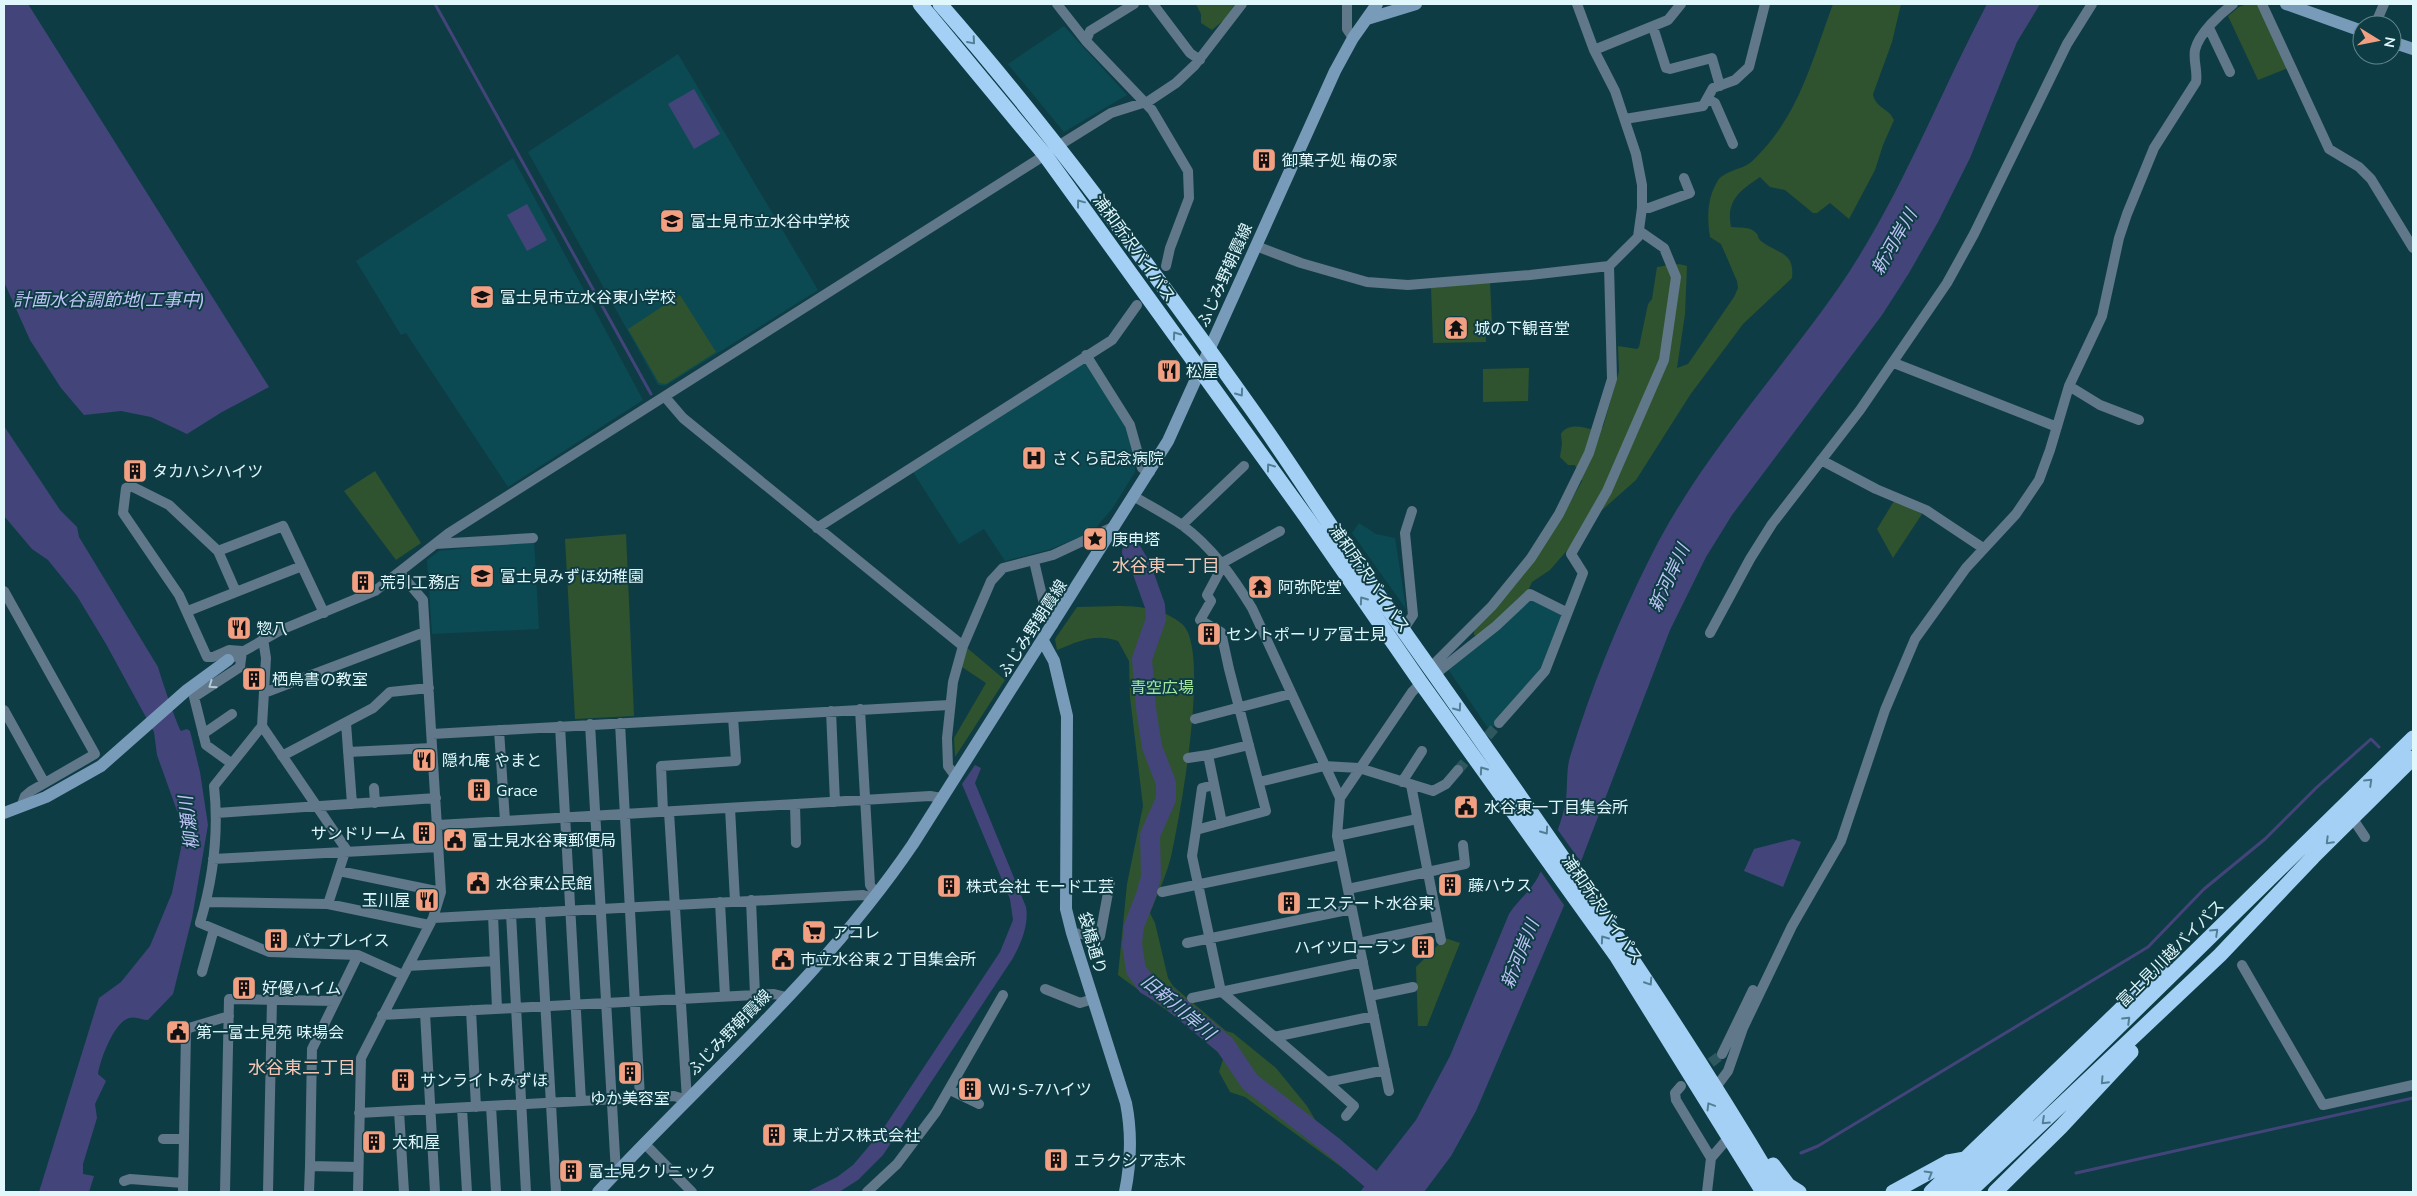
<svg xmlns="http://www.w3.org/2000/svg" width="2417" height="1196" font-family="'Nunito Sans','Noto Sans JP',sans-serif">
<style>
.built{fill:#0c4a53}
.green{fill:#2f532e}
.water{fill:#43457a}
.pier{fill:#0e3c44}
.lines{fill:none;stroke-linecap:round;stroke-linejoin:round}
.stream{stroke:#43457a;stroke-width:3}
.river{stroke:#43457a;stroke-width:20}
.street-tunnel{stroke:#2e5860;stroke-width:10;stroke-dasharray:10 5;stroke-linecap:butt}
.street{stroke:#61778a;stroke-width:10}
.secondary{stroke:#799bba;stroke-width:12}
.highway{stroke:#a5d0f6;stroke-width:15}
.oneway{stroke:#527f94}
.oneway2{stroke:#b4cad4}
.labels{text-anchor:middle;stroke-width:4;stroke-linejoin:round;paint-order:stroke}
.poi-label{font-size:16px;fill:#e0f7fc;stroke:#0e3c44;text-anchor:start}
.street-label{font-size:16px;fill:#e0f7fc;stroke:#0e3c44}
.park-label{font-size:16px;fill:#a3e7a0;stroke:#0e3c44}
.water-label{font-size:18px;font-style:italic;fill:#bec3f5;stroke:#0e3c44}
.neighbourhood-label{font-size:18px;fill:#f7c7b5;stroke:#0e3c44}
</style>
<rect width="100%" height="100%" fill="#0e3c44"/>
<path class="built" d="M1064 26 1127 95 1064 132 1008 64Z
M678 54 818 290 665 386 658 385 528 152Z
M513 158 643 400 508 487 406 333 401 335 356 261Z
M1086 361 1130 434 1133 450 1135 472 1112 509 1093 531 1051 549 1005 561 984 529 959 544 913 472Z
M1359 523 1376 534 1395 538 1406 609 1352 533Z
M534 541 539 629 432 634 427 560 439 551Z
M1529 597 1562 615 1542 670 1490 731 1448 669Z"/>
<path class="green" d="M1196 4H1235L1225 19 1212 30 1201 23V14Z
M1833 4H1901L1892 42 1873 94C1875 108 1889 108 1894 120L1883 145 1875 170 1849 219 1830 203 1817 213H1813L1785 190 1770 187 1760 177C1739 191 1726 201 1731 227 1741 228 1751 226 1757 234 1759 238 1758 238 1761 241 1777 254 1795 251 1792 278L1743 324 1690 395 1636 480 1601 511 1550 570 1532 582 1527 593 1477 636 1474 635V631L1570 502 1582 481 1575 465H1568L1560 457 1562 444 1561 434C1568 421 1587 428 1598 431L1603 427 1619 371 1618 346 1637 349 1639 347 1648 304 1652 299 1657 267C1668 266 1676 262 1687 266L1685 314 1677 368 1688 364 1734 297 1738 288 1737 281 1721 244 1710 237C1707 218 1707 199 1717 182 1723 171 1740 170 1750 163 1754 160 1759 154 1763 150 1801 108 1814 55 1833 4Z
M2247 4H2257L2288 68 2258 80 2228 16 2239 7Z
M1490 282 1492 325H1485L1486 342 1433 343 1431 288Z
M680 295 716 352 666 384 659 383 628 329Z
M1529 368 1528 401 1483 402V369Z
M375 471 421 543 396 560 344 491Z
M1894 501 1922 514 1893 558 1877 529Z
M626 534 634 716 575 719 565 539Z
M1077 607C1113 607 1153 600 1182 624 1211 648 1180 815 1172 852 1168 872 1158 893 1150 913L1155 923 1168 978 1173 986 1226 1031 1233 1033 1276 1068 1307 1106 1323 1133 1356 1156 1344 1169 1245 1097 1230 1092 1219 1072 1225 1053 1118 975 1127 884 1143 806 1130 697 1129 661 1118 641C1095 633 1079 641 1057 650L1055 639Z
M966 647 1005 680 955 757 954 738 986 683 962 667Z
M1445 938 1460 943 1427 1026H1418L1416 967Z"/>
<path class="water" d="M4 4H28L269 387 222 412 187 434 151 417 121 411 84 415 61 388 30 340 4 282Z
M1987 4H2040L2017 42 1970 158 1938 222 1909 273 1882 315 1732 515 1706 557 1670 630 1563 908 1476 1111 1451 1156 1424 1192H1360L1416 1120 1450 1056 1509 914C1518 900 1531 891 1538 877 1547 860 1560 827 1564 809 1569 792 1565 774 1570 757 1591 688 1619 619 1652 554 1701 457 1775 378 1837 290 1899 201 1937 99 1987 4Z
M694 89 720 134 694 149 668 104Z
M527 204 547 240 527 251 507 215Z
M4 426 60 510 77 527 79 537 158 667C160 675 178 728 181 731L187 729 190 731 200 772 208 825 192 918 173 994 148 1020C142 1020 136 1016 129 1018 114 1022 100 1060 98 1074L106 1081 95 1104 97 1118 83 1164V1174L94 1176 89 1192H39L99 998 121 982 150 946 172 893 181 848V822L157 755 154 732 106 644 77 596 48 560 32 549 4 516Z
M975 765 981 768 975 783 1026 907C1029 925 1021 943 1013 958L883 1155 858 1180 839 1192H807L837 1177 853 1165 881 1132 1000 952 1013 920 1010 899 962 784Z
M1793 839 1801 842 1783 887 1744 871 1754 849Z"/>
<path class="pier" d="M1555 826 1583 865 1566 908 1539 869Z"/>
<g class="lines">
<path class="stream" d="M435 4 651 394
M1801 1153 1818 1146 2148 947 2204 889 2265 839 2316 788 2371 739 2379 747
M2076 1173 2413 1098"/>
<path class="river" d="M1132 552 1141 567 1155 606 1156 619 1142 659 1146 708 1152 747 1166 783V799L1150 835 1151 877 1146 895 1134 926 1132 944 1136 970 1147 985 1167 997 1225 1045 1250 1082 1335 1148 1386 1192"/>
<path class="street-tunnel" d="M1458 770 1499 723
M1699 1072 1722 1054"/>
<path class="street" d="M1057 4 1086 41 1152 110 1188 171 1189 198 1170 248 1166 266
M1153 4 1190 53 1200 60
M1347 4V29L1353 38
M2262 4 2329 149 2359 167 2371 179 2413 248
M2375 25 2384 4
M1653 27 1666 68 1670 69 1712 58 1720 86
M2209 28 2230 72
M1086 41 1090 31 1134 4
M1594 50 1668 20 1681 4
M1708 99 1715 103 1733 144
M1625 119 1703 106 1713 88 1735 80 1749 67 1765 4
M1058 146 1111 113 1149 101 1176 83 1195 65 1242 4
M1642 208H1649L1690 193 1684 178
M1256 246 1301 263 1367 282 1408 285 1530 275 1609 266 1638 237 1642 208V185L1636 154 1615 91 1594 50 1577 4
M1086 355 1130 425 1142 468 1150 472
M1894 363 2057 427
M2069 386 2100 405 2139 420
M665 397 683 418 963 646
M1821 460 1876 489 1926 510 1983 548
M1135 497C1150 506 1167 515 1182 525 1212 547 1233 577 1252 608L1340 798 1337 836 1389 1091
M1182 525 1244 466
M817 528 1112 340 1137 305
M435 544 533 538
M218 551 283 526 324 613
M1034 561 1046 613 1053 625
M1222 563 1280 531
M1223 565 1207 595 1211 601 1200 620 1221 632 1229 669 1266 811 1196 830 1192 856 1220 987 1222 992 1327 1082 1385 1070
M4 591 95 754 31 791 25 796 21 807
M188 611 302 566
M1403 630 1413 615 1405 533 1412 511
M1710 633 1750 559 1772 524 1860 410 1947 283 1974 234 2067 44 2092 4
M263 639 266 658 262 726 348 852
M228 660 281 630 375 591 449 533 1045 155
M1430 668 1492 606 1531 558 1559 514 1589 453 1612 379 1609 266
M1434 675 1496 626 1530 594 1566 612
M264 693 425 632
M860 709 870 885 876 894
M4 710 44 782
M831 711 835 802
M1195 719 1290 694
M346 723 352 804
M620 723 640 1098
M1499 723 1545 671 1583 573 1571 554 1607 491 1664 360 1676 277 1664 248 1641 232
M590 724 616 1173
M262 726 214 786C219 832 213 879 200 923L269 952 358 955 403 975
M560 726 581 1101
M499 730 505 821
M203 734 232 714
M432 734 949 705
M348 752 432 748
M282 756 373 708 390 692 429 688
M1188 758 1208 755
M231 763 206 745 194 697 240 667 242 651 229 650 213 657H207L179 595 123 513 126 488 131 486 169 505 218 551 236 592
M956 777 948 766 947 738 953 682 963 646 991 581 1003 568 1053 555 1115 526
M1259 782 1324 766 1359 768 1433 791 1446 784 1458 770
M1402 782 1422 751
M1411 785 1441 940
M374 788 375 803
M1340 798 1412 692 1421 683
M795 804 796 843
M730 808 735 901
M663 812 661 766 736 761 733 717
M217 813 436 798
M2349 813 2365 837
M1222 823 1208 755 1249 745
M438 825 930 796 942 798
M1196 830 1202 788 1214 785
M1337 836 1417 819
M213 859 439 847
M339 871 441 892
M1348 889 1465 864 1463 845
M1162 892 1340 855
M751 900 755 995
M206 902 328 904 429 925
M720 902 725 996
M328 904 345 852
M540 912 556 1192
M511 914 526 1192
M493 915 497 1009
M433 918 863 895 873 898
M1072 933 1100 936 1110 882
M1187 943 1352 909
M1359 943 1438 926
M2242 965 2323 1105 2413 1085
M408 966 495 961
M202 972 214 929
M1045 989 1080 1003 1093 999
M1370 996 1413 987
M1192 998 1363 962
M471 1010 476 1107
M425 1013 435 1192
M382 1015 755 995 774 994 786 997
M1274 1037 1374 1016
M1722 1054 1753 990
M1327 1082 1354 1106 1346 1116
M1681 1086 1675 1093 1676 1100 1711 1158
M1716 1087 1728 1071 1743 1028 1792 926 1841 841 1885 710 1915 639 1966 568 2016 514 2039 480 2050 450 2069 386 2102 316 2119 238 2127 214 2154 148 2196 82C2198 71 2193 61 2195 50 2199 33 2220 14 2233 4
M950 1090 979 1104
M491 1106 496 1192
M462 1108 467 1192
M399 1111 404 1192
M359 1113 674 1096 687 1100 669 812
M163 1139H184
M644 1143 692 1192
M310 1166 312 1049 358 955
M124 1181 130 1179 183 1183
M183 1192 186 1032 189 1028 229 1016
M225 1192 229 999 335 1001
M268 1192 272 1000
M309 1192 310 1166 358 1167
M358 1192 361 1058 433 918 441 892 423 600 400 573
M867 1192 897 1164 936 1112 1003 995
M1707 1192 1711 1158 1729 1137"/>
<path class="secondary" d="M2286 4 2362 31
M1367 19 1416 4
M2392 42 2413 49
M1043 641 1054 661 1067 716 1066 909 1072 933 1126 1103C1132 1133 1131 1162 1125 1192
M4 813 46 797 101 766 187 690 228 660
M598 1192C704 1078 825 974 913 844L1168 441 1335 71 1353 38 1377 4"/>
<path class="highway" d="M920 4 1045 155 1307 518 1421 683 1617 957 1763 1192
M940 4C1051 131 1150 267 1248 404 1289 461 1326 521 1367 579 1509 781 1654 980 1779 1192
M1773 1165 1788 1185 1799 1192
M1893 1192 1948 1162 1965 1159
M1931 1192 2150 981 2169 971
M1950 1192 2413 738
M1969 1192 2220 955 2313 857 2413 758
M1995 1192 2061 1127 2131 1052"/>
</g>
<defs><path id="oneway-chevron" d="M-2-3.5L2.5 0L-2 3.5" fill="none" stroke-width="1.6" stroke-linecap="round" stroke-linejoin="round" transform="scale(1.25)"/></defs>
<g class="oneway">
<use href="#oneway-chevron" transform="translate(972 41) rotate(49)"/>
<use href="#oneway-chevron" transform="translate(1080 203) rotate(-127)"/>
<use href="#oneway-chevron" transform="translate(1176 335) rotate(-126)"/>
<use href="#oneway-chevron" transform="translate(1240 393) rotate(54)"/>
<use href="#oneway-chevron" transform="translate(1270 467) rotate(-126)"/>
<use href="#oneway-chevron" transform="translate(1363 600) rotate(-125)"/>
<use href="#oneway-chevron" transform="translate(1458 708) rotate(55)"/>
<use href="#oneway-chevron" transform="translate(1483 770) rotate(-125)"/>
<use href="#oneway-chevron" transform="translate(2369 782) rotate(-44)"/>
<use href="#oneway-chevron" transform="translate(1545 831) rotate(55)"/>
<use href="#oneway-chevron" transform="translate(2329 841) rotate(135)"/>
<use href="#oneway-chevron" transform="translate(2215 932) rotate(-44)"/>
<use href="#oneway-chevron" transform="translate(1604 939) rotate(-125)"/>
<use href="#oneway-chevron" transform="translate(1649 982) rotate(57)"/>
<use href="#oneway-chevron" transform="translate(2127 1020) rotate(-44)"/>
<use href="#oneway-chevron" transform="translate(2104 1081) rotate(133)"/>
<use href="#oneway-chevron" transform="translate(1710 1106) rotate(-121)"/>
<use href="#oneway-chevron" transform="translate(2045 1121) rotate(137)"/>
<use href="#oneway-chevron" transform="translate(1929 1174) rotate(-30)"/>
</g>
<use class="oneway2" href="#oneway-chevron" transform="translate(212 685) rotate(145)"/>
<defs>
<symbol id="building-square" viewBox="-11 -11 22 22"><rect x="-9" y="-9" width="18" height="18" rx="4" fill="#f2a081" stroke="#0e3c44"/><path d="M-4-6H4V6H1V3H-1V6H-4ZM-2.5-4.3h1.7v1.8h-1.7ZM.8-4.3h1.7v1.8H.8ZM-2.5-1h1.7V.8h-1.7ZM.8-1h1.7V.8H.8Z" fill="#111"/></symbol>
<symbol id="school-square" viewBox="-11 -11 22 22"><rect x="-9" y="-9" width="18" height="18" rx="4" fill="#f2a081" stroke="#0e3c44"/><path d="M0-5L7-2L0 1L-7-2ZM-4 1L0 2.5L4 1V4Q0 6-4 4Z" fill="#111"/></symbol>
<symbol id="temple-square" viewBox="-11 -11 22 22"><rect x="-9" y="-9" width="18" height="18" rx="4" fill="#f2a081" stroke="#0e3c44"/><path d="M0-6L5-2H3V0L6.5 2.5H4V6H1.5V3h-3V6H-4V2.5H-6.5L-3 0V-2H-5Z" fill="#111"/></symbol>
<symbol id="restaurant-square" viewBox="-11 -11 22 22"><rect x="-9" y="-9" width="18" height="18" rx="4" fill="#f2a081" stroke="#0e3c44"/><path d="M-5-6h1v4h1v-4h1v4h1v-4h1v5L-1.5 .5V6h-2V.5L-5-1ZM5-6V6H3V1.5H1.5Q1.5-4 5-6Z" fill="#111"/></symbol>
<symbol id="hospital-square" viewBox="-11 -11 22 22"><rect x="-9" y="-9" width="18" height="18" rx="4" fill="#f2a081" stroke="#0e3c44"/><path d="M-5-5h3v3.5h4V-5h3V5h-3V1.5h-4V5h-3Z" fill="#111"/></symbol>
<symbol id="sight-square" viewBox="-11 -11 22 22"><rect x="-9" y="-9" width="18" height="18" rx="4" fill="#f2a081" stroke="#0e3c44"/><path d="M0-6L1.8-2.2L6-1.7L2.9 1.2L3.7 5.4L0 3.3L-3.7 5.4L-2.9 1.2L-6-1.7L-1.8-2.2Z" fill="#111"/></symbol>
<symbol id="civic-square" viewBox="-11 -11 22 22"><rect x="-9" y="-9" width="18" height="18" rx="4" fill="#f2a081" stroke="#0e3c44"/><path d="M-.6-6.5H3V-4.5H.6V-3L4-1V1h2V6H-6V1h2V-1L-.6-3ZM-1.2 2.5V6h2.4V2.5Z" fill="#111"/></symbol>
<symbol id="supermarket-square" viewBox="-11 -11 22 22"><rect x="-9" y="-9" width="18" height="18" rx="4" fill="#f2a081" stroke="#0e3c44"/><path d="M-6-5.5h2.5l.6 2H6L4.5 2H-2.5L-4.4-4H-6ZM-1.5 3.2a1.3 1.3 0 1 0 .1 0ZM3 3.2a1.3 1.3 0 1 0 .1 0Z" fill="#111"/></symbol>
</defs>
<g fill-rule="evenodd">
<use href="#building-square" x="1250" y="146" width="28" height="28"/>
<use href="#school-square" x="658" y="207" width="28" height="28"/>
<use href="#school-square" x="468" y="283" width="28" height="28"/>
<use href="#temple-square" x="1442" y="314" width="28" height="28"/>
<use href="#restaurant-square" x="1155" y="357" width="28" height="28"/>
<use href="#hospital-square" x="1020" y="444" width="28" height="28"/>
<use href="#building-square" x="121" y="457" width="28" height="28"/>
<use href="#sight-square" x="1081" y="525" width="28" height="28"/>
<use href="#school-square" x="468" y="562" width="28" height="28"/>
<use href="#building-square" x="349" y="568" width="28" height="28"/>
<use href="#temple-square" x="1246" y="573" width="28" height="28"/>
<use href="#restaurant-square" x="225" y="614" width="28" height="28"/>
<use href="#building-square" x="1195" y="620" width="28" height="28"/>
<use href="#building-square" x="240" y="665" width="28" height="28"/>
<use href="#restaurant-square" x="410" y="746" width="28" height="28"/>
<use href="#building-square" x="465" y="776" width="28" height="28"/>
<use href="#civic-square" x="1452" y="793" width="28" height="28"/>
<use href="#building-square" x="410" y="819" width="28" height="28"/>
<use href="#civic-square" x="441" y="826" width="28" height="28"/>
<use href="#civic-square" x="464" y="869" width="28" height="28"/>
<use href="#building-square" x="1436" y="871" width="28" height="28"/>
<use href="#building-square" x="935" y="872" width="28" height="28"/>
<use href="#restaurant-square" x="413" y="886" width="28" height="28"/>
<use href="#building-square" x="1275" y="889" width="28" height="28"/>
<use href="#supermarket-square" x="800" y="918" width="28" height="28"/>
<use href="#building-square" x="262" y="926" width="28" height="28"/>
<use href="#building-square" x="1409" y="933" width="28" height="28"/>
<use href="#civic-square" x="769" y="945" width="28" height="28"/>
<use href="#building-square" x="230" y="974" width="28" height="28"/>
<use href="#civic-square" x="164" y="1018" width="28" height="28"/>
<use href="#building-square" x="616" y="1059" width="28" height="28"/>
<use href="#building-square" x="389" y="1066" width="28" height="28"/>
<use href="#building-square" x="956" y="1075" width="28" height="28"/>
<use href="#building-square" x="760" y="1121" width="28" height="28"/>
<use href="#building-square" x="360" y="1128" width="28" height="28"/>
<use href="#building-square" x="1042" y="1146" width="28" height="28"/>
<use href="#building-square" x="557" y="1157" width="28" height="28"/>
</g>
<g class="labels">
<g class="poi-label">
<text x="1282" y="166">御菓子処 梅の家</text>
<text x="690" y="227">富士見市立水谷中学校</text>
<text x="500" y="303">富士見市立水谷東小学校</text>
<text x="1474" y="334">城の下観音堂</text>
<text x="1186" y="377">松屋</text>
<text x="1052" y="464">さくら記念病院</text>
<text x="152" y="477">タカハシハイツ</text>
<text x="1112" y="545">庚申塔</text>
<text x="500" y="582">富士見みずほ幼稚園</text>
<text x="380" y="588">荒引工務店</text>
<text x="1278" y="593">阿弥陀堂</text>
<text x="256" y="634">惣八</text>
<text x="1226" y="640">セントポーリア富士見</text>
<text x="272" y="685">栖鳥書の教室</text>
<text x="442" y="766">隠れ庵 やまと</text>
<text x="496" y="796">Grace</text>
<text x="1484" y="813">水谷東一丁目集会所</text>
<text x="406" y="839" text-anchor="end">サンドリーム</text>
<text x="472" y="846">富士見水谷東郵便局</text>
<text x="496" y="889">水谷東公民館</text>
<text x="1468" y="891">藤ハウス</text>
<text x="966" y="892">株式会社 モード工芸</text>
<text x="410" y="906" text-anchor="end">玉川屋</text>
<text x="1306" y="909">エステート水谷東</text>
<text x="832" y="938">アコレ</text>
<text x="294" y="946">パナプレイス</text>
<text x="1406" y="953" text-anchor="end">ハイツローラン</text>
<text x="800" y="965">市立水谷東２丁目集会所</text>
<text x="262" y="994">好優ハイム</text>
<text x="196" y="1038">第一富士見苑 味場会</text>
<text x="420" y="1086">サンライトみずほ</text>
<text x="988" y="1095">WJ･S-7ハイツ</text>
<text x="630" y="1104" text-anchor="middle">ゆか美容室</text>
<text x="792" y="1141">東上ガス株式会社</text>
<text x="392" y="1148">大和屋</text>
<text x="1074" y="1166">エラクシア志木</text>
<text x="588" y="1177">富士見クリニック</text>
</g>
<g class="street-label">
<text transform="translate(1135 248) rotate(54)" y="6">浦和所沢バイパス</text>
<text transform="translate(1224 275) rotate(-66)" y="6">ふじみ野朝霞線</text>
<text transform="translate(1370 578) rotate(55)" y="6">浦和所沢バイパス</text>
<text transform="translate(1032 628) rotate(-57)" y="6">ふじみ野朝霞線</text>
<text transform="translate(1603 909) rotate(55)" y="6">浦和所沢バイパス</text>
<text transform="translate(1093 943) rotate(74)" y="6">袋橋通り</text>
<text transform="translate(2170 953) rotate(-45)" y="6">富士見川越バイパス</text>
<text transform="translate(729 1032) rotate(-46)" y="6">ふじみ野朝霞線</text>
</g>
<g class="park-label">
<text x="1162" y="693">青空広場</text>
</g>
<g class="water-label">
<text transform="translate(1894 242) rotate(-60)" y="6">新河岸川</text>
<text x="109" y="306">計画水谷調節地(工事中)</text>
<text transform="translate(1669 578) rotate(-65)" y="6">新河岸川</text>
<text transform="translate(189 823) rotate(-97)" y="6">柳瀬川</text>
<text transform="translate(1520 954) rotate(-68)" y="6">新河岸川</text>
<text transform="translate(1178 1007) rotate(40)" y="6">旧新川岸川</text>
</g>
<g class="neighbourhood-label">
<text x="1166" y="572">水谷東一丁目</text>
<text x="302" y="1074">水谷東二丁目</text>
</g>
</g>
<rect width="2417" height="1196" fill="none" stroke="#e0f7fc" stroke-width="10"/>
<g transform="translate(2377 40) rotate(100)"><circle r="24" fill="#0e3c44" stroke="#62878e"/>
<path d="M0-4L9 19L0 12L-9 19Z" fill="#f2a081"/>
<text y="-8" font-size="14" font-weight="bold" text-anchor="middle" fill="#e0f7fc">N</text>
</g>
</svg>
